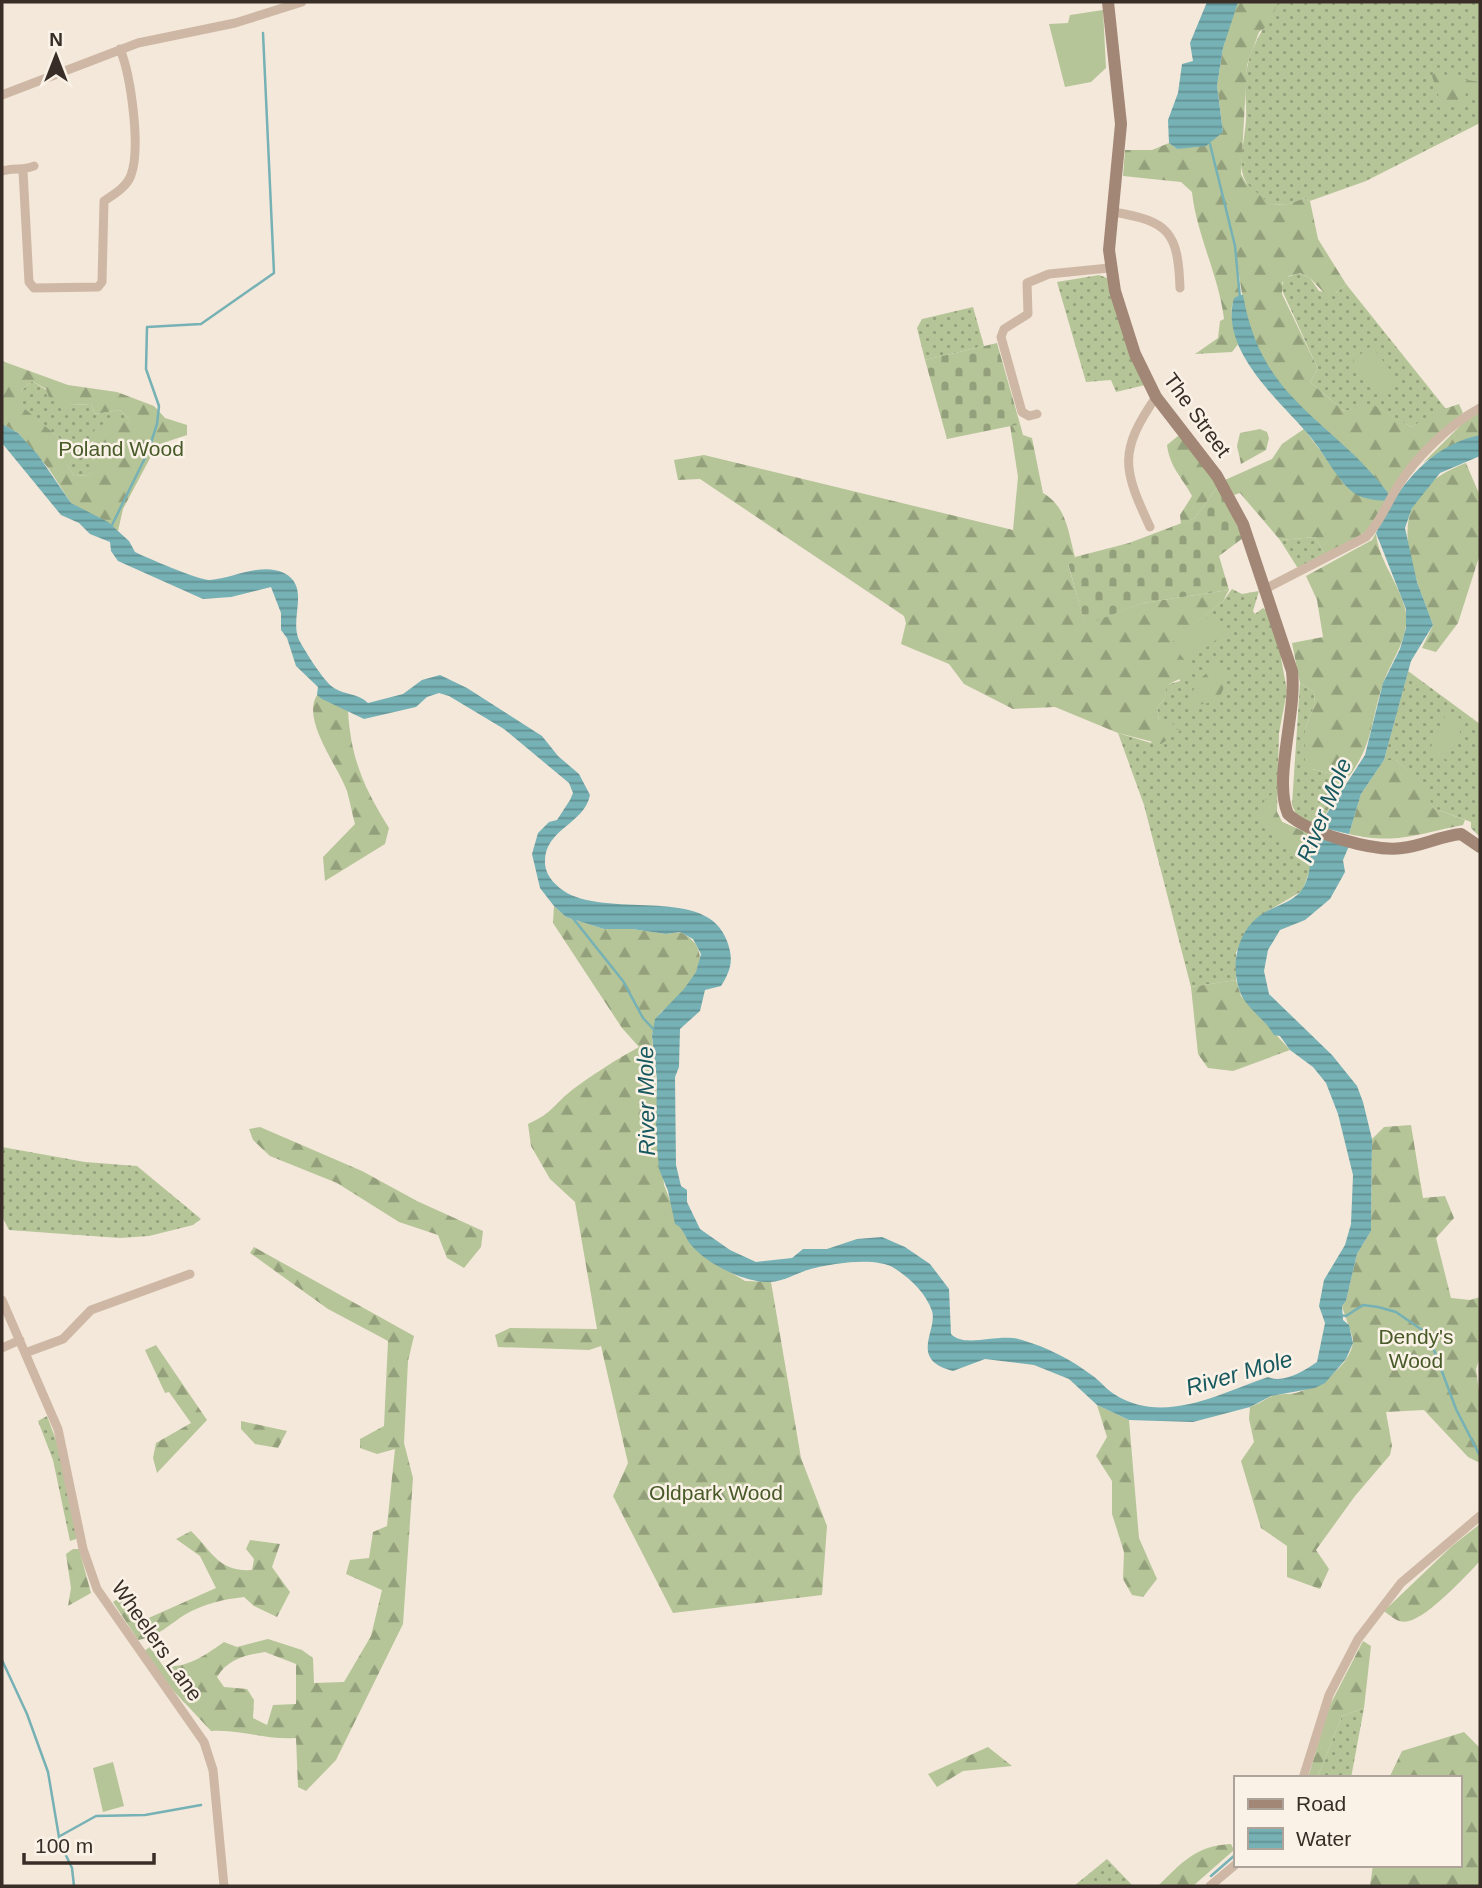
<svg xmlns="http://www.w3.org/2000/svg" width="1482" height="1888" font-family="Helvetica,sans-serif">
<style>
.grass{fill:url(#grass-dots)}
.forest{fill:url(#forest-firs);fill-rule:evenodd}
.cemetery{fill:url(#cemetery-stones)}
.pitch{fill:#b5c598}
.water{fill:url(#water-rules)}
.lines{fill:none;stroke-linecap:round;stroke-linejoin:round}
.stream{stroke:#76b1b5;stroke-width:2.5}
.street{stroke:#ceb8a5;stroke-width:9}
.secondary{stroke:#a28676;stroke-width:12}
.labels{text-anchor:middle;stroke-width:5;stroke-linejoin:round;paint-order:stroke}
.street-label{font-size:21px;fill:#392d27;stroke:#fbf2e7}
.park-label{font-size:21px;fill:#475a28;stroke:#fbf2e7}
.water-label{font-size:23px;font-style:italic;fill:#18595f;stroke:#fbf2e7}
</style>
<defs>
<pattern id="grass-dots" width="8" height="8" patternUnits="userSpaceOnUse" patternTransform="scale(1.75)"><rect width="8" height="8" fill="#b5c598"/><path d="M2 2h.1M6 6h.1" fill="none" stroke="#94a07c" stroke-width="1.8" stroke-linecap="round"/></pattern>
<pattern id="forest-firs" width="22" height="20" patternUnits="userSpaceOnUse" patternTransform="scale(1.75)"><rect width="22" height="20" fill="#b5c598"/><path d="M5 1l3.5 6h-7zM16 11l3.5 6h-7z" fill="#94a07c"/></pattern>
<pattern id="cemetery-stones" width="16" height="16" patternUnits="userSpaceOnUse" patternTransform="scale(1.75)"><rect width="16" height="16" fill="#b5c598"/><path d="M2 7V4a2 2 0 0 1 4 0v3zM10 15v-3a2 2 0 0 1 4 0v3z" fill="#94a07c"/></pattern>
<pattern id="water-rules" width="6" height="5" patternUnits="userSpaceOnUse" patternTransform="scale(1.75)"><rect width="6" height="5" fill="#76b1b5"/><path d="M0 2.5h6" fill="none" stroke="#629093"/></pattern>
</defs>
<rect width="100%" height="100%" fill="#f4e8da"/>
<path class="grass" d="M1278 2H1480V123L1366 181 1310 201 1304 198 1289 204 1271 205C1229 179 1243 160 1246 120 1247 105 1244 90 1246 76 1249 46 1265 28 1278 2Z
M1299 273 1310 278 1319 291 1335 294 1346 284 1446 409 1411 427 1372 405 1344 411 1310 382 1318 369 1281 288 1285 278Z
M1099 275 1107 278 1145 385 1116 392 1111 380 1086 382 1057 282Z
M973 307 984 346 925 360 917 328 922 319Z
M32 381 70 405 91 404 95 414 120 410 130 420 90 443 95 466 90 475 74 476 67 465 65 443 17 403 22 390Z
M1315 537 1326 556 1299 570 1280 540Z
M1232 589 1242 594 1259 591 1253 611 1255 614 1263 608 1266 610 1284 656 1281 658 1287 691 1279 733 1277 812 1282 822 1314 836 1310 870 1302 891 1261 915 1236 952V980L1191 987 1144 805 1118 733 1151 743 1159 721 1157 708 1165 698 1166 685 1180 681 1170 643 1223 601Z
M1408 671 1480 724V837L1471 828V822L1433 808 1423 785 1396 760H1384Z
M1300 683 1314 692 1315 704 1305 729 1312 769 1348 778 1318 827 1297 816 1292 805Z
M2 1147 85 1162 137 1166 201 1219 193 1225 149 1236 120 1238 9 1230 2 1216Z
M47 1416 62 1456 77 1535 76 1539 70 1541 53 1460 38 1421Z
M1364 1708 1351 1778H1317L1342 1716Z
M1107 1859 1133 1886H1074Z"/>
<path class="forest" d="M1236 2H1278L1269 25 1259 32 1247 65 1241 174 1246 183 1271 205 1289 204 1304 198 1310 201 1318 239 1346 284 1335 294 1326 295 1310 278 1300 273 1289 276 1282 283V294L1318 369 1310 382 1344 411 1372 404 1411 427 1438 411 1459 404 1463 413 1389 494C1350 443 1286 411 1258 351 1245 323 1242 292 1237 262L1240 295C1224 304 1235 329 1239 343L1232 352 1195 354 1218 338 1220 321 1224 319C1219 276 1196 233 1192 192L1181 182 1123 176 1125 150H1152L1169 143 1177 149 1223 132 1217 86 1223 48Z
M1439 67 1447 77 1480 82V101L1476 90H1467L1463 103 1446 107 1440 100 1432 76Z
M2 361 68 385 117 392 154 406 165 418 187 425V435L157 445 123 509 118 531 71 503 49 469 18 433 2 424ZM32 381 46 389 50 400 70 405 91 404 95 414 120 410 129 419 110 421 95 428C90 446 98 461 90 475L74 476 67 465 71 452 65 443 18 403 22 390Z
M1480 411V435L1447 448 1423 463 1466 420Z
M1020 424 1023 435 1032 438 1043 493C1067 507 1068 532 1075 557L1068 564 1085 624 1143 603 1229 590 1223 601 1171 643 1194 672 1167 685 1165 698 1157 708 1159 721H1170L1180 731 1161 744 1118 733 1055 707 1013 709 964 684 949 664 901 644 906 623 904 616 700 479 678 480 674 460 704 455 1013 530 1018 477 1010 425Z
M1260 429 1267 432 1269 438 1266 450 1241 464 1237 446 1240 433Z
M1304 429 1351 491 1386 501 1367 531 1326 556 1315 537 1280 540 1240 493 1234 495 1225 480 1272 459 1282 444Z
M1178 436 1182 437 1218 486 1195 518 1181 524 1180 515 1192 496C1182 477 1170 468 1167 445Z
M1466 463 1480 496V554L1458 623 1436 652 1422 648 1433 625C1408 558 1379 496 1466 463Z
M1376 533C1378 559 1398 582 1405 608 1412 636 1391 659 1383 684 1370 722 1374 743 1348 778L1312 769 1305 762V729L1315 704 1314 692 1300 683 1292 643 1323 637 1317 600 1306 576 1372 540Z
M1215 666 1227 670V680L1218 701 1188 707 1187 699 1202 677Z
M317 695 348 711C351 759 364 788 389 828L385 844 325 881 323 857 355 824C352 813 350 802 347 791 338 766 301 720 317 695Z
M1384 760H1396L1424 785 1433 808 1465 820 1463 825C1417 834 1395 845 1349 834L1361 794Z
M1276 793 1277 812 1282 822 1314 836 1310 849 1296 853 1285 847 1278 834 1265 830 1259 808 1268 796Z
M554 906 566 917 604 929H632L666 934 680 932C717 950 695 982 672 1004 668 1007 662 1010 659 1015 655 1020 654 1030 652 1036L664 1185 680 1226 692 1246 730 1272 745 1281 771 1282 801 1458 827 1526 822 1595 673 1613 613 1496 628 1463 601 1346 589 1350 498 1347 495 1335 510 1328 597 1329 575 1202 550 1179 531 1146 528 1124C554 1112 552 1106 572 1090 594 1074 615 1060 639 1047L622 1028 553 923Z
M1236 980 1241 996 1290 1050 1233 1071 1208 1068 1198 1054 1191 987Z
M1411 1125 1423 1198 1445 1196 1454 1218 1436 1238 1451 1298 1470 1300 1480 1297V1357L1476 1369 1480 1399V1463L1468 1457 1424 1410 1386 1412 1392 1446 1390 1455 1355 1496 1316 1550 1329 1569 1320 1589 1287 1577V1546L1261 1528 1241 1461 1254 1442 1249 1419 1250 1407C1257 1404 1263 1401 1270 1397 1277 1393 1288 1395 1296 1393 1320 1386 1351 1366 1353 1341 1354 1338 1343 1311 1342 1306L1346 1301 1357 1254 1371 1231 1372 1139 1384 1127Z
M260 1127 362 1171 417 1201 483 1231 481 1247 464 1268 447 1258 438 1235 399 1222 337 1183 270 1156 253 1140 249 1129Z
M254 1247 414 1336 408 1361 404 1443 413 1478 403 1624 336 1760 306 1791 298 1787 296 1738C264 1740 241 1729 211 1731L169 1686 144 1651 150 1647 163 1666C187 1669 205 1655 224 1642L237 1647 268 1639 302 1650 313 1658 314 1683 344 1682 371 1636 382 1590 346 1574 350 1560 369 1558 373 1532 387 1526 395 1449 377 1454 360 1448V1439L384 1426 388 1341 328 1309 250 1253ZM265 1652 296 1664V1704L273 1705 267 1725 253 1718 254 1700 247 1689 224 1687 217 1677C228 1659 245 1655 265 1652Z
M156 1345 207 1420 157 1473 153 1458 156 1443 191 1423 169 1392 165 1393 145 1350Z
M1097 1405 1129 1420 1139 1538 1157 1579 1143 1597 1132 1595 1123 1579 1124 1552 1112 1514V1481L1096 1456 1107 1437Z
M241 1421 287 1431 278 1448 255 1444 241 1429Z
M1480 1524V1561C1466 1576 1429 1616 1409 1621 1399 1624 1392 1617 1384 1611L1452 1546Z
M191 1531C213 1552 218 1572 252 1570L254 1559 246 1549 250 1540 280 1544 272 1567 290 1592 277 1617 254 1606 244 1597C225 1599 203 1604 186 1614 168 1625 160 1636 138 1640L113 1602 119 1598 127 1600 144 1620 216 1588 200 1556 176 1539Z
M73 1549H79L91 1593 68 1606 71 1588 66 1554Z
M1363 1641 1371 1646 1364 1708 1342 1716 1317 1778H1308L1329 1707Z
M1464 1732 1480 1748V1886H1370L1373 1865H1459V1778H1389L1402 1751Z
M988 1747 1012 1766 963 1771 937 1787 928 1774Z
M1231 1844 1234 1850 1193 1886H1158C1181 1863 1197 1845 1231 1844Z"/>
<path class="cemetery" d="M997 343 1020 424 947 439 925 360Z
M1218 486 1243 538 1219 556 1229 590 1143 603 1085 625 1068 563 1075 557 1129 543 1195 518Z"/>
<path class="pitch" d="M1103 10 1106 68 1091 82 1065 87 1049 24 1068 23 1070 15Z
M1371 346 1401 383 1382 397 1353 360Z
M1210 616 1224 634 1187 662 1173 644Z
M1447 712 1465 721 1447 760 1429 751Z
M113 1762 124 1806 103 1812 93 1768Z"/>
<path class="water" d="M1207 2H1238L1223 48 1217 86 1223 132 1206 146 1177 149 1169 143 1168 120 1178 93 1182 64 1193 61 1190 43Z
M1240 295H1243C1262 403 1330 417 1389 494L1386 501C1374 500 1360 499 1350 490 1334 475 1323 451 1308 434 1279 400 1219 350 1234 298Z
M2 424 18 433 38 455 71 503 108 522 129 541 135 552C147 558 201 581 210 580 234 578 262 562 284 573 311 587 289 618 299 640 305 651 324 682 334 688 345 695 358 693 368 703L403 694 422 680 440 675 467 688 542 736 558 756 579 774 590 795C584 825 543 829 545 864 546 877 557 887 567 893 614 918 708 886 727 941 734 960 731 970 721 986L705 990 700 1011 680 1029 679 1067 675 1077 676 1165 681 1186 687 1190V1202L700 1229 730 1250 756 1262 792 1258 803 1249H827L857 1239 882 1237 905 1247 930 1264 949 1289 951 1334C965 1349 1000 1332 1022 1340 1049 1348 1070 1359 1093 1376 1100 1381 1106 1389 1114 1394 1164 1426 1220 1393 1268 1377 1283 1384 1304 1371 1317 1362L1325 1323 1319 1306 1324 1280 1345 1245 1351 1224 1353 1175 1338 1114 1326 1083 1313 1067 1290 1050 1280 1036 1274 1035C1265 1019 1246 1008 1240 992 1230 965 1237 931 1262 914 1274 906 1295 902 1303 888 1313 872 1309 853 1314 836L1349 846 1343 860 1345 872 1330 899 1305 920 1280 930 1268 950 1264 971 1269 994 1332 1055 1357 1086 1363 1102 1372 1139 1371 1231 1357 1254 1346 1301 1342 1306 1343 1320 1349 1325 1353 1343 1346 1359 1325 1383 1315 1388 1271 1396 1250 1407 1193 1422 1129 1420 1097 1405 1069 1379 1034 1365 985 1359 953 1371C908 1360 938 1330 932 1311 926 1293 910 1278 894 1268 876 1257 836 1263 815 1268 799 1271 787 1281 770 1282 746 1283 708 1265 691 1245 685 1238 684 1228 675 1224L668 1191 659 1169 656 1133 657 1080 652 1036 655 1019 684 989 696 972 701 954 693 939 680 932 666 934 632 929H604L566 917 554 906 540 888 532 854 538 833 549 822 557 820 570 800 573 793 569 783 504 729 449 696 439 693 427 697 416 707 364 719 322 699 317 695 318 687 296 666 287 638 281 630V613L271 587 231 597 203 599 118 561 111 551 110 542 90 534 79 523 61 515 2 443Z
M1480 435V456L1440 473 1412 508 1405 528 1417 582 1433 625 1411 661 1384 760 1361 794 1349 834 1318 827 1365 755 1383 683 1400 649 1406 628V609L1376 533C1397 488 1428 446 1480 435Z"/>
<g class="lines">
<path class="stream" d="M1210 144 1235 246 1240 298
M111 527 148 452 157 424 159 406 146 369 147 327 201 324 274 273 263 33
M572 917 623 981 643 1018 656 1032
M1340 1315 1346 1316 1363 1305 1378 1307 1396 1312 1428 1334 1456 1409 1480 1456
M2 1660 27 1714 48 1772 60 1843 72 1868 74 1886
M60 1836 96 1816 145 1815 201 1805
M1211 1876 1235 1855"/>
<path class="street" d="M2 95 138 43 235 23 302 2
M2 171C14 167 23 171 34 166
M23 171 29 282 34 288 98 287 102 282 104 201C113 195 127 187 131 175 141 148 131 76 120 49
M1113 212C1169 221 1178 232 1180 288
M1037 414 1029 416 1022 412 1001 337 1004 329 1028 314 1027 283 1049 274 1109 268
M1150 527C1123 469 1118 452 1156 397
M1265 589 1366 537C1380 523 1387 503 1398 486 1416 457 1450 424 1480 408
M2 1300 58 1429 83 1549 97 1589 204 1742 213 1770 224 1886
M2 1348 20 1340
M25 1353 63 1339 91 1310 190 1274
M1303 1778 1329 1695 1358 1639 1401 1583 1480 1516
M1210 1886 1235 1865"/>
<path class="secondary" d="M1108 2 1121 124 1109 250 1115 291 1135 354 1156 397 1217 476 1243 524 1292 671C1297 713 1273 779 1288 814 1308 833 1374 852 1402 848 1422 846 1440 836 1461 834L1480 847"/>
</g>
<g class="labels">
<g class="street-label">
<text transform="translate(1197 415) rotate(54)" y="7">The Street</text>
<text transform="translate(157 1641) rotate(55)" y="7">Wheelers Lane</text>
</g>
<g class="park-label">
<text x="121" y="456">Poland Wood</text>
<text x="1416" y="1344">Dendy's<tspan x="1416" dy="24">Wood</tspan></text>
<text x="716" y="1500">Oldpark Wood</text>
</g>
<g class="water-label">
<text transform="translate(1324 810) rotate(-68)" y="8">River Mole</text>
<text transform="translate(646 1101) rotate(-91)" y="8">River Mole</text>
<text transform="translate(1239 1373) rotate(-16)" y="8">River Mole</text>
</g>
</g>
<rect width="1482" height="1888" fill="none" stroke="#392d27" stroke-width="7"/>
<rect x="1234" y="1776" width="228" height="91" fill="#fbf2e7" stroke="#ada39a" stroke-width="2"/>
<rect x="1248" y="1799" width="35" height="10" fill="#a28676" stroke="#ada39a" stroke-width="2"/>
<text x="1296" y="1811" font-size="21" fill="#392d27">Road</text>
<rect x="1248" y="1828" width="35" height="21" fill="url(#water-rules)" stroke="#ada39a" stroke-width="2"/>
<text x="1296" y="1846" font-size="21" fill="#392d27">Water</text>
<g transform="translate(56 56)" stroke="#fbf2e7" stroke-width="5" paint-order="stroke">
<path d="M0-5L12 26L0 18L-12 26Z" fill="#392d27"/>
<text y="-10" font-size="19" font-weight="bold" text-anchor="middle" fill="#392d27">N</text>
</g>
<path d="M24 1853v10h130v-10" fill="none" stroke="#392d27" stroke-width="3.5"/>
<text x="35" y="1853" font-size="21" fill="#392d27" stroke="#fbf2e7" stroke-width="5" paint-order="stroke">100 m</text>
</svg>
